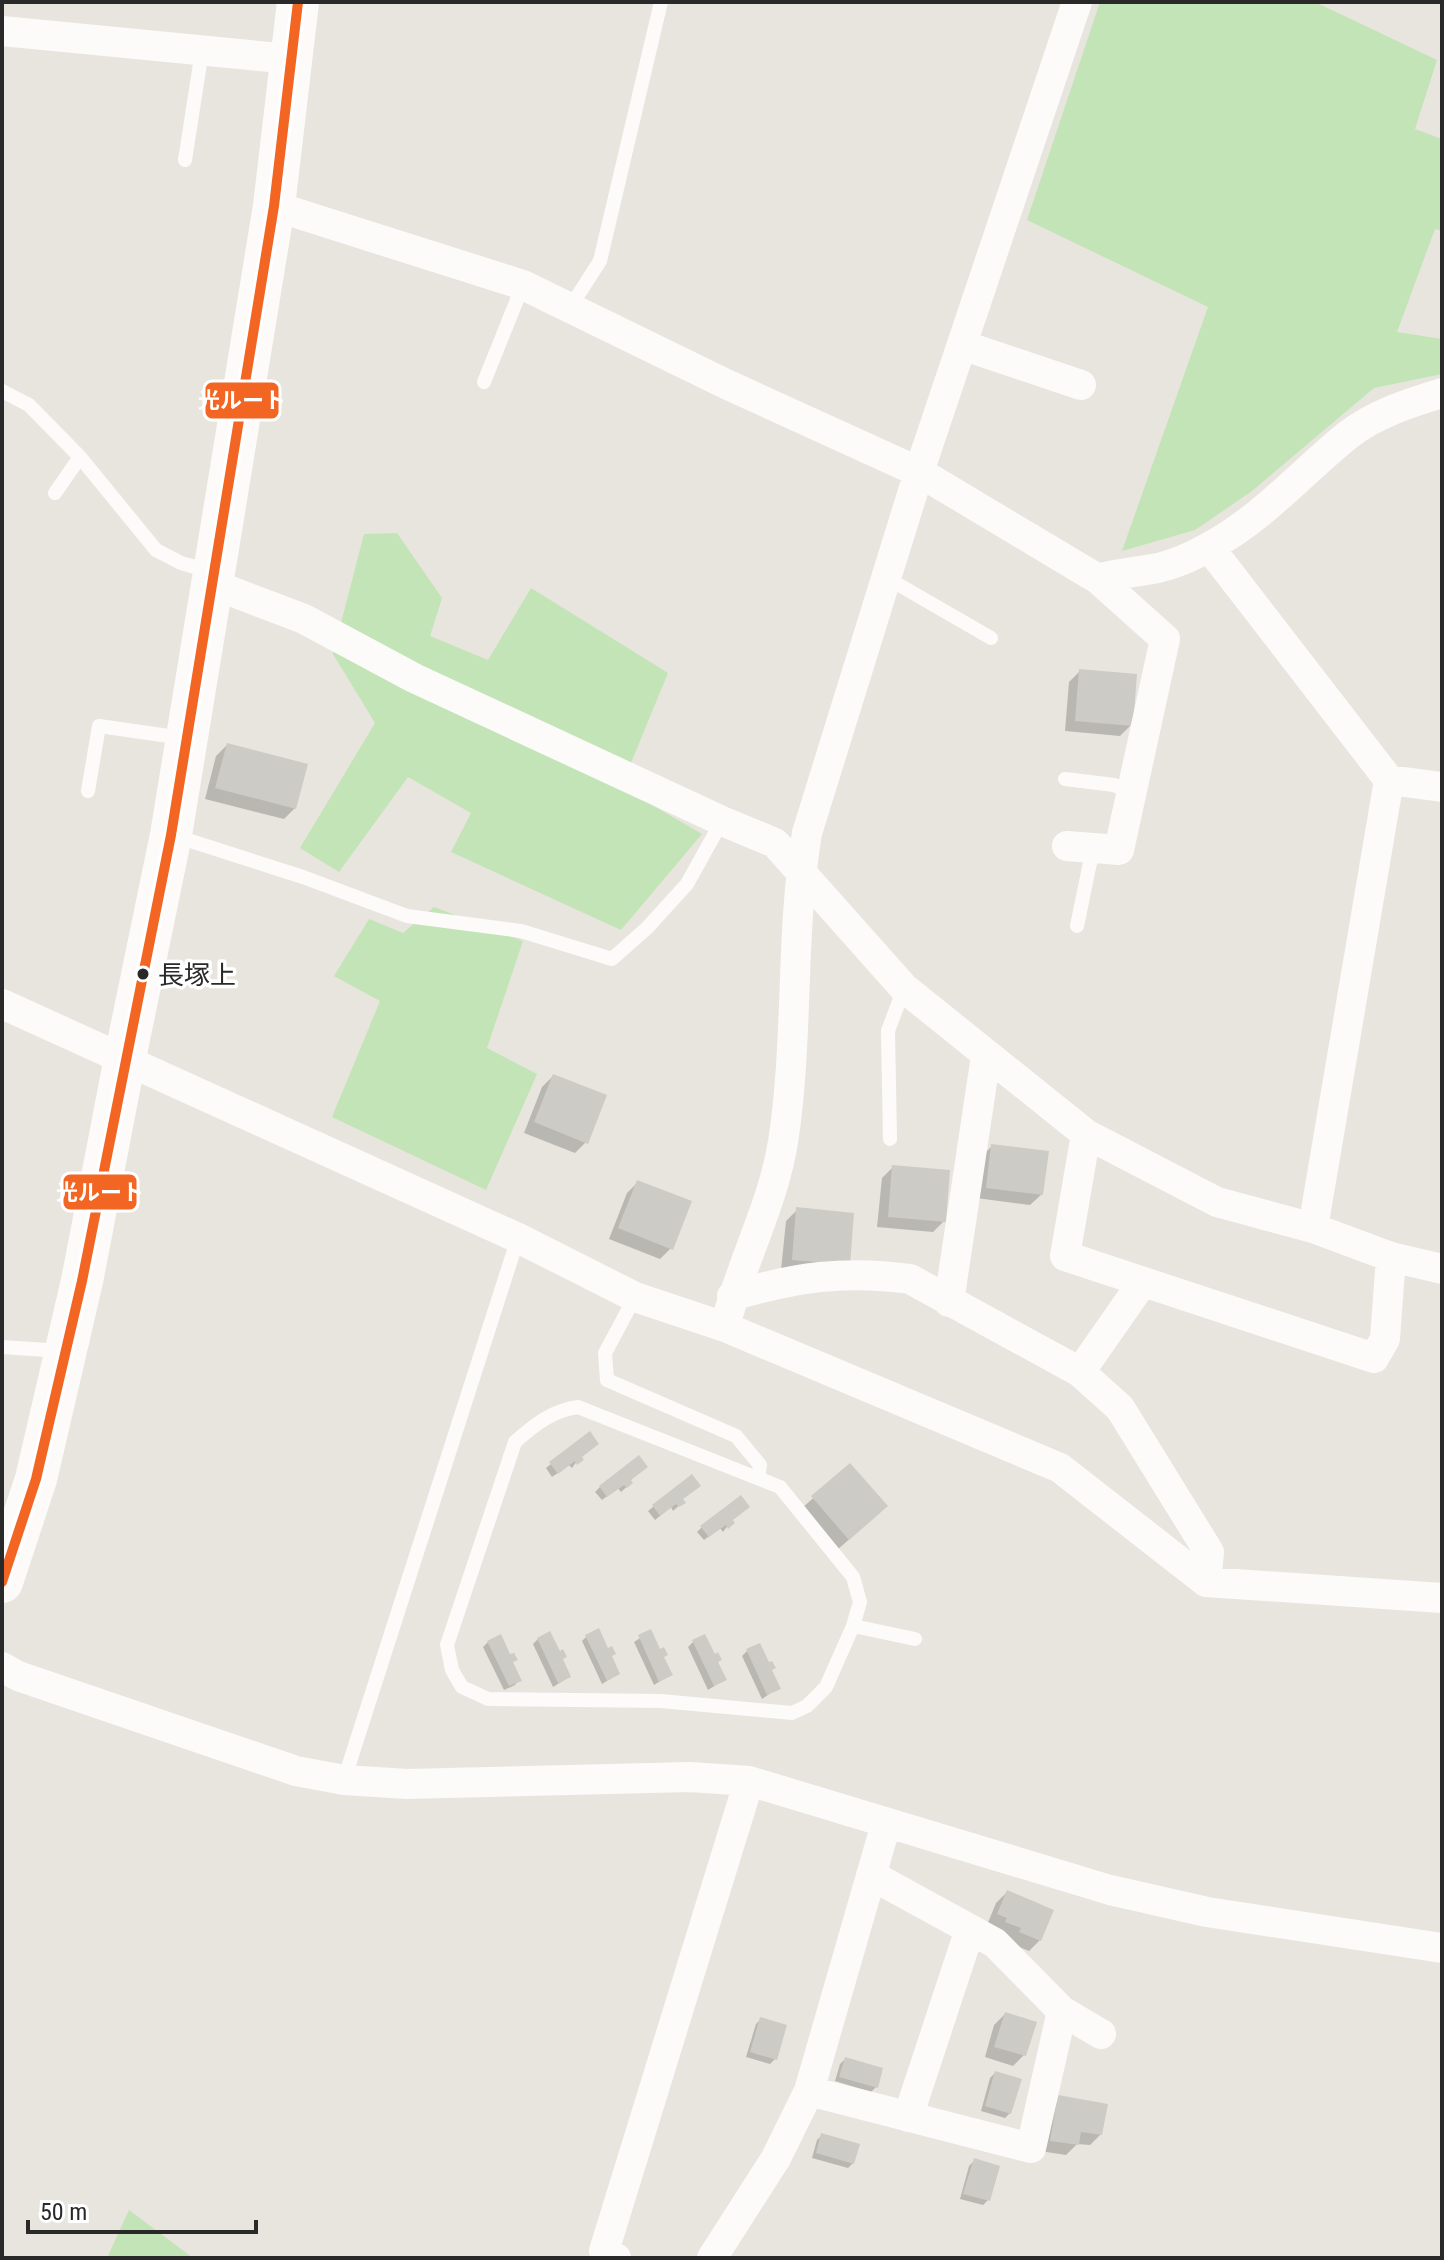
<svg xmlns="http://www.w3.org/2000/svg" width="1444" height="2260" font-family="'Roboto Condensed','Noto Sans JP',sans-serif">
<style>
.green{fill:#c2e4b6}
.shadow{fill:#0003}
.building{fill:#cdcbc5}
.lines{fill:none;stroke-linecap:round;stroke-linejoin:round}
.lane{stroke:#fcfbfa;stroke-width:14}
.street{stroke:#fcfbfa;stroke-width:30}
.secondary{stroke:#fcfbfa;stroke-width:42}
.bus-1-casing{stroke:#fff;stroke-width:16}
.bus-1{stroke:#f26522;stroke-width:10}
.bus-dot{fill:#292929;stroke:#fff;stroke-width:3}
.labels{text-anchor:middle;stroke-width:7;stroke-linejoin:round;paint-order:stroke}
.bus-label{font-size:26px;fill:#292929;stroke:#fff;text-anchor:start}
.line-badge{stroke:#fff;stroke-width:3}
.badge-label{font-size:22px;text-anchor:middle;font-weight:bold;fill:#fff}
</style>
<rect width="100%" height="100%" fill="#e8e5de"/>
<path class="green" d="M1100 2H1315L1437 60 1415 129 1442 139V231L1435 229 1397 332 1442 339V374L1374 388 1252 491 1195 530 1122 551 1208 307 1027 220Z
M397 533 442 598 430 636 488 660 531 588 668 673 621 787 702 834 621 930 451 852 471 813 408 777 339 872 300 848 375 723 333 654 364 534Z
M434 907 523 941 487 1048 537 1074 486 1190 332 1117 380 1001 334 976 369 919 403 933Z
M129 2210 193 2258H107Z"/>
<path class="shadow" d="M1080 671 1131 725 1120 736 1065 731 1069 682Z
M227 745 295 808 284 819 205 799 216 756Z
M553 1076 586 1142 575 1153 524 1133 542 1087Z
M992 1146 1042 1194 1030 1205 976 1198 981 1157Z
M893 1167 944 1221 933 1232 877 1227 882 1178Z
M638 1182 671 1248 660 1259 609 1239 627 1193Z
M797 1210 848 1264 781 1270 786 1221Z
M580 1457 572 1468 569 1465 552 1477 546 1468 551 1464Z
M850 1465 875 1517 837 1550 801 1509Z
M691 1477 681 1500 683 1502 673 1511 671 1507 655 1520 648 1511Z
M629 1481 631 1483 621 1492 618 1488 602 1500 595 1492 600 1487Z
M731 1521 723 1532 720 1528 704 1540 697 1532 702 1527Z
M650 1632 670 1675 654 1685 634 1642Z
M587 1636 610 1657 618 1674 602 1684 582 1641Z
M538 1639 561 1660 569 1677 553 1687 533 1644Z
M488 1642 511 1663 519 1680 515 1685 504 1690 483 1647Z
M693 1642 714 1657 724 1680 708 1690 688 1647Z
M747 1651 770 1671 778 1688 762 1699 742 1656Z
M1007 1892 1040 1940 1029 1951 1010 1943 987 1925 996 1903Z
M1005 2014 1024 2055 1013 2066 985 2057 994 2025Z
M761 2019 775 2059 770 2064 746 2057 756 2024Z
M845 2059 876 2087 871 2092 835 2081 840 2064Z
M995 2073 1010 2113 1005 2118 981 2111 990 2078Z
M1058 2098 1101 2134 1090 2145 1077 2144 1066 2155 1040 2151Z
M822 2135 853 2163 848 2168 812 2158 817 2140Z
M974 2161 988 2200 983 2205 960 2199 969 2166Z"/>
<path class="building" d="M1079 669 1137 674 1133 726 1075 721Z
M227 743 308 764 296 809 215 788Z
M553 1074 607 1095 588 1144 534 1122Z
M991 1144 1049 1151 1043 1195 986 1188Z
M892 1165 950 1170 946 1222 888 1217Z
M637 1180 692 1201 673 1250 618 1228Z
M796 1207 854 1213 850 1265 792 1260Z
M590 1431 599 1444 582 1457 584 1460 577 1465 575 1461 558 1474 549 1462Z
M639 1455 648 1467 631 1480 633 1483 627 1488 624 1485 607 1497 599 1486Z
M850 1463 888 1506 849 1540 811 1496Z
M692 1474 701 1486 683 1499 686 1503 679 1507 676 1504 660 1516 652 1505Z
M741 1495 750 1507 733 1520 735 1523 728 1529 726 1525 709 1537 700 1526Z
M599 1628 608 1648 612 1646 616 1654 612 1656 620 1674 607 1681 585 1635Z
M651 1629 660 1649 664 1647 668 1655 664 1657 673 1675 659 1682 638 1635Z
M550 1631 560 1651 563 1649 567 1657 563 1659 571 1677 558 1683 537 1638Z
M501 1634 510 1654 514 1653 518 1660 513 1662 522 1681 509 1686 487 1641Z
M705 1634 715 1654 718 1652 722 1660 718 1662 727 1680 714 1686 692 1640Z
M760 1643 769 1662 772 1661 776 1668 772 1670 781 1689 767 1695 746 1649Z
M1007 1890 1054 1910 1041 1941 1019 1932 1021 1928 1005 1922 1007 1918 997 1914Z
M1005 2012 1037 2022 1026 2056 994 2047Z
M760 2017 787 2025 777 2060 750 2052Z
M845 2057 883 2068 878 2088 839 2077Z
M995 2071 1022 2079 1011 2114 985 2106Z
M1058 2095 1108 2104 1102 2135 1081 2132 1079 2145 1050 2141Z
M821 2133 860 2144 854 2164 816 2153Z
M974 2158 1000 2166 990 2201 963 2194Z"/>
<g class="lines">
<path class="lane" d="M185 160 202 51
M571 306 600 261 661 2
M484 382 523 285
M2 391 29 405 80 457 156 550 181 563 209 571
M55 493 80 457
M887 578 991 638
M1065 779 1114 785 1132 793
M88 791 99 726 183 738
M175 836 303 877 407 916 521 931 612 959 647 928 687 884 722 821
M1077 926 1093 848
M890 1139 888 1031 904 988
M635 1297 605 1353 607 1380 736 1436 760 1465 758 1478
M2 1347 62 1351
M578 1407 780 1487 853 1577 860 1602 853 1626 826 1687 807 1706 792 1713 661 1701 488 1699 462 1687 452 1670 447 1645 515 1442C534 1425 553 1410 578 1407Z
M853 1626 915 1639
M344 1780 518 1238"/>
<path class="street" d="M2 31 290 59
M274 206 523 285 726 384 919 472 1098 579 1165 639 1119 850 1067 846
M962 345 1081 385
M1209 547 1389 780 1442 787
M1098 579C1118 573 1138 572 1158 568 1175 564 1195 555 1209 547 1263 518 1301 473 1348 435 1375 414 1409 403 1442 393
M212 584 304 619 414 678 722 821 775 843 904 988 1086 1134 1217 1202 1313 1228 1391 1257 1442 1269
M2 1004 518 1238 635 1297 725 1327 1060 1468 1206 1582 1442 1598
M1086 1134 1065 1256 1374 1358 1385 1339 1391 1257
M1313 1228 1389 780
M732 1296C796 1277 844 1270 910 1279L1080 1372 1120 1408 1209 1552 1206 1582
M949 1302 986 1056
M725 1327C740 1264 773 1206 783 1142 799 1039 790 935 807 833L919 472 1077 2
M1080 1372 1142 1283
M2 1667 18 1676 296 1771 344 1780 407 1784 690 1777 749 1781 1110 1890 1207 1912 1442 1948
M871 1875 995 1943 1062 2011 1101 2034
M809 2091 1031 2148 1062 2011
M908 2117 970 1929
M616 2258 604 2251 749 1781
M712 2258 776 2158 809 2091 886 1824"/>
<path class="secondary" d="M2 1582 36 1479 82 1281 125 1058 171 835 274 206 298 2"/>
<defs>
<path id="bus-1" d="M2 1582 36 1479 82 1281 171 835 274 206 298 2"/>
</defs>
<use href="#bus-1" class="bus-1-casing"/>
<use href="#bus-1" class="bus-1"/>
</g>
<circle class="bus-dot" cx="143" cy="974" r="7"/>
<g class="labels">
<g class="bus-label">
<text x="158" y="984">長塚上</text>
</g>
</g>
<g class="line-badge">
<rect x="204" y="381" width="76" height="39" rx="8" fill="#f26522"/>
<rect x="62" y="1173" width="76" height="38" rx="8" fill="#f26522"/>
</g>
<g class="badge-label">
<text x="242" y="408">光ルート</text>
<text x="100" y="1200">光ルート</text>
</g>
<rect width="1444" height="2260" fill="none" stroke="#292929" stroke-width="8"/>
<path d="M28 2220v12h228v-12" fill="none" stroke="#292929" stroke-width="4"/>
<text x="40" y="2220" font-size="24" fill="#292929" stroke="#ffffff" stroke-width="6" paint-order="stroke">50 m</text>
</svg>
